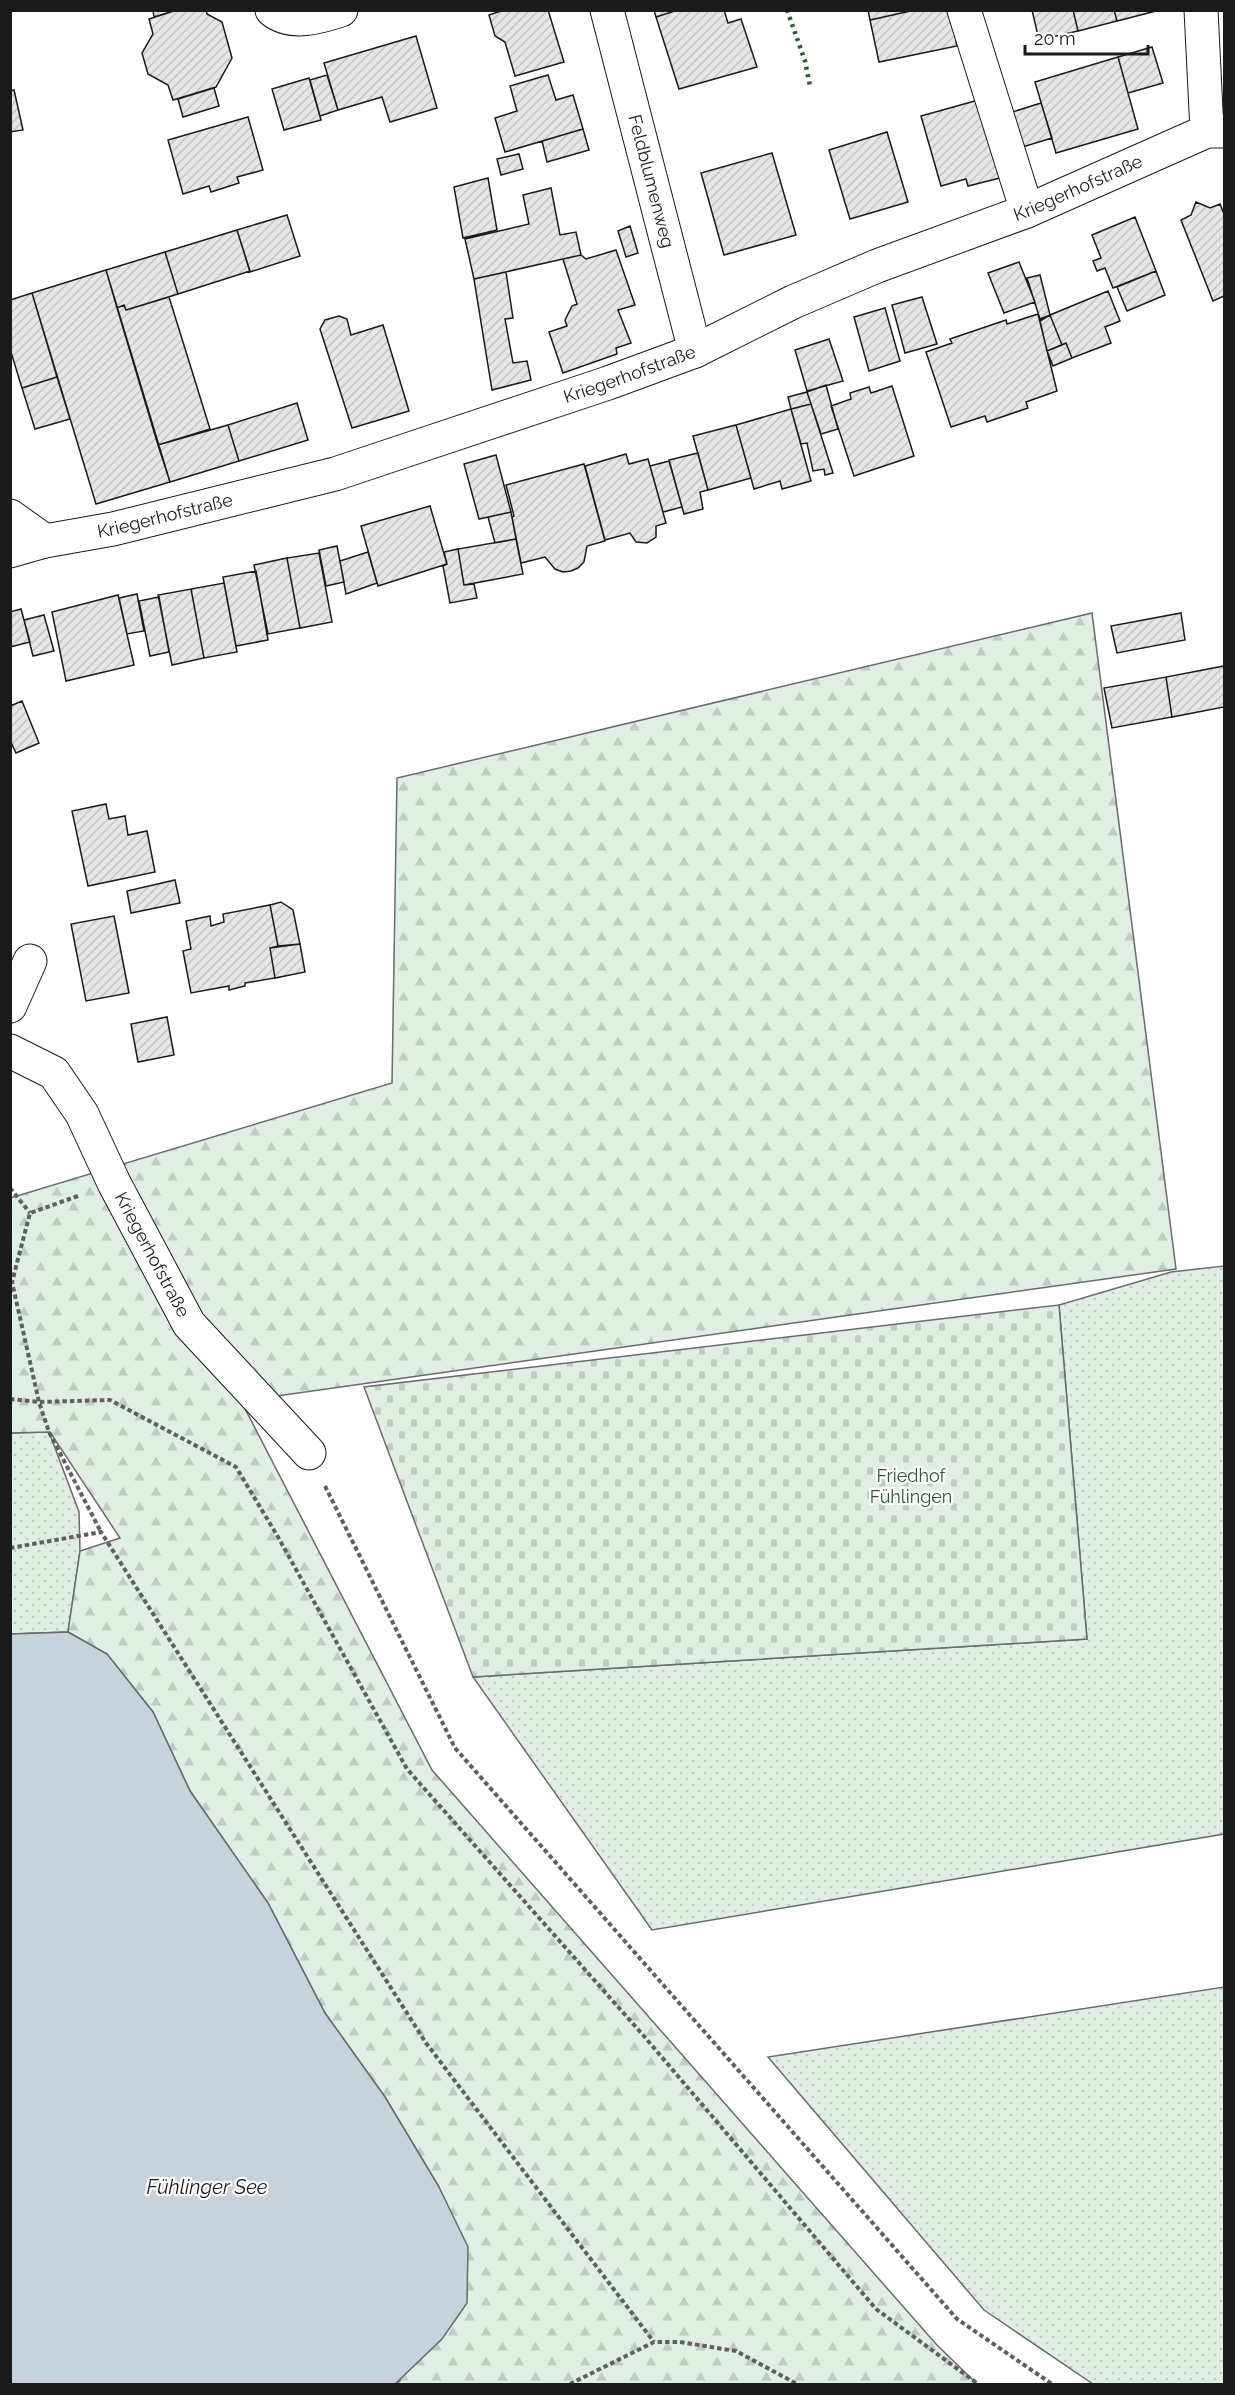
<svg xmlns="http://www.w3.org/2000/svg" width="1235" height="2395" font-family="Raleway,sans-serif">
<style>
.grass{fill:url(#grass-dots);stroke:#6a6a6a;stroke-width:1.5}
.forest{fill:url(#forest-firs);stroke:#6a6a6a;stroke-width:1.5}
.cemetery{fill:url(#cemetery-stones);stroke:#6a6a6a;stroke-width:1.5}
.water{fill:#c6d2dc;stroke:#6a6a6a;stroke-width:1.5}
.building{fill:url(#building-hatch);stroke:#1a1a1a;stroke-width:1.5}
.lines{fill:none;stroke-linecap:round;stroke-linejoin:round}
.minor-casing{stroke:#1a1a1a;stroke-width:35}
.path{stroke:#5f5f5f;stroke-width:4;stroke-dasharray:4.5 3;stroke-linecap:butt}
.minor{stroke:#fff;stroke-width:33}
.hedge{stroke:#2b5a34;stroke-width:4.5;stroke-dasharray:3 4.5;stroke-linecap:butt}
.labels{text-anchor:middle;stroke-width:4.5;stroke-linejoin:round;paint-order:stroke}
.street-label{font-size:18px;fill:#1a1a1a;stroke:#fff}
.park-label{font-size:18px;fill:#2b5a34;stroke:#fff}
.water-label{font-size:20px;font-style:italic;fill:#1a1a1a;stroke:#fff}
</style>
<defs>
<pattern id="grass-dots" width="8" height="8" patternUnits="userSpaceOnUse" patternTransform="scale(1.5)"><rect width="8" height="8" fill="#e0efe3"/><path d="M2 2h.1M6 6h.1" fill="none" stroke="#c0ccc2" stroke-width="1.8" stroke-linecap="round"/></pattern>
<pattern id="forest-firs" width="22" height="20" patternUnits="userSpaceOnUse" patternTransform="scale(1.5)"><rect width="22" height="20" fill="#e0efe3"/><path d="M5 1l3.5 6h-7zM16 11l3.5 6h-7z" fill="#c0ccc2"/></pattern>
<pattern id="cemetery-stones" width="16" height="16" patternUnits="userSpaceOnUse" patternTransform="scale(1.5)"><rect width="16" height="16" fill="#e0efe3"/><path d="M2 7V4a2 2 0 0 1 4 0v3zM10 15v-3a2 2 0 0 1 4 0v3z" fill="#c0ccc2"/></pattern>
<pattern id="building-hatch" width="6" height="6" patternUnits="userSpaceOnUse" patternTransform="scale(1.5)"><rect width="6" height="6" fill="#e6e6e6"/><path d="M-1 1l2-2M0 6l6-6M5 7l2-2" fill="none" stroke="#c5c5c5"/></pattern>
</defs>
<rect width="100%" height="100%" fill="#fff"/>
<path class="grass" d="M1224 1266V1834L652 1930 473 1677 1087 1639 1059 1305 1171 1272Z
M49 1432 79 1512 80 1551 68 1632 11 1634 10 1433Z
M1224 1987V2384H1093L984 2310 768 2057Z"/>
<path class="forest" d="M1092 613 1176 1269 241 1401 432 1770 936 2344 977 2384H395L400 2381 439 2187 385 2097 325 2013 268 1903 190 1791 153 1712 107 1654 68 1632 80 1551 120 1538 50 1432 11 1433 10 1198 392 1083 397 778Z"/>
<path class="cemetery" d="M1059 1305 1087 1639 473 1677 364 1387Z"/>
<path class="water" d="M68 1632 107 1654 153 1712 190 1791 268 1903 325 2013 385 2097 439 2187 468 2247 467 2303 442 2339 395 2384H11V1634Z"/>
<path class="building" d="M153 10H177L154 17Z
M177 10H206L207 14 222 22 232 58 216 87 173 100 168 85 148 74 142 53 153 34 149 19Z
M504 10H548L564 62 515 76 505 42 495 36 489 15Z
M654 10H678L656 17Z
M678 10H724L728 23 741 19 757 67 679 89 656 17Z
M868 10H915L870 20Z
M915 10H950L957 46 879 62 870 20Z
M1032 10H1073L1078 31 1039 40Z
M1073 10H1114L1117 21 1078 31Z
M1114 10H1160L1117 21Z
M416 36 437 108 390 122 382 97 338 110 324 63Z
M1152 47 1163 83 1128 93 1118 57Z
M1118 57 1138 129 1056 153 1035 82Z
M327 75 338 110 320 116 310 80Z
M548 75 556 100 573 95 583 129 505 152 495 118 517 111 510 86Z
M309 78 321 120 284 130 272 89Z
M214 88 219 106 183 117 178 99Z
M14 90 23 130 10 132V91Z
M982 99 1004 177 968 186 966 179 941 186 921 116Z
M1041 103 1052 138 1016 149 1006 114Z
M248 117 263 170 237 177 239 183 211 192 209 186 183 194 168 140Z
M583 129 589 150 547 162 542 141Z
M887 132 908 202 850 219 829 150Z
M772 153 796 235 724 255 701 173Z
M519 154 523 169 501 175 497 159Z
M488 178 497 230 463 238 454 187Z
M551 188 560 235 576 232 581 255 474 279 465 239 529 224 523 195Z
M1196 202 1210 208 1220 204 1224 214V296L1213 301 1181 220 1191 215Z
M287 215 300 256 250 272 237 230Z
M1135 217 1156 271 1113 288 1105 268 1097 271 1093 261 1101 258 1092 235Z
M630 226 638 253 626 257 618 231Z
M237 230 250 271 178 294 165 252Z
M616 250 635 305 618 310 631 343 616 348 617 354 563 373 549 332 567 326 565 320 572 306 577 304 563 259 581 255 586 259Z
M165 252 178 294 126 310 124 305 117 308 106 270Z
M1019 262 1035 302 1004 313 988 273Z
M106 270 170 482 96 504 32 293Z
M1156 271 1165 295 1127 311 1117 287Z
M506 272 513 318 505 319 513 363 527 361 531 380 492 390 474 279Z
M1040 275 1050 315 1040 319 1027 278Z
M1108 291 1120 321 1105 327 1111 343 1072 358 1066 343 1062 345 1050 315Z
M32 293 57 377 22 388 10 349V300Z
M169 297 210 429 158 445 117 308 124 305 126 310Z
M922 297 937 344 905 353 892 305Z
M885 308 900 361 869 371 854 317Z
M1038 314 1057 391 1026 402 1028 408 987 422 985 416 951 427 926 352 952 343 950 339 1006 320 1007 324Z
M1050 315 1062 345 1047 351 1040 321Z
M339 316 347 319 351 335 383 325 409 411 352 428 320 329 325 320Z
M829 339 843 381 807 391 795 350Z
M1066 343 1072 358 1053 366 1047 351Z
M57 377 70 419 35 429 22 388Z
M826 385 838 429 821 434 807 392Z
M892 386 914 456 854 476 831 406 851 399 850 393 869 387 871 393Z
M807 392 811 404 791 409 788 397Z
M297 403 308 440 239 461 228 425Z
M811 404 833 473 825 475 824 469 813 471 807 443 801 444 791 409Z
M791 409 811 481 782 489 780 481 754 489 736 425Z
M228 425 239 461 170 482 158 445Z
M736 425 751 478 708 490 693 436Z
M698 453 708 490 700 492 703 509 684 514 669 460Z
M626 454 629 464 648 459 666 523 656 526V537L647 543 636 542 630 533 605 540 585 466Z
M496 455 511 512 479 519 464 464Z
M669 461 682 507 663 512 650 466Z
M584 464 605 541 587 546 584 562 578 568 571 571 563 572 555 569 545 557 521 563 512 517 514 516 506 485Z
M430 506 447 564 378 586 361 526Z
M511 512 516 539 495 543 488 517Z
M516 539 523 574 464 585 458 549Z
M337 546 344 582 326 586 319 550Z
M458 549 464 585 474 584 477 598 450 603 443 566 447 564 444 552Z
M368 552 377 583 346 594 340 561Z
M319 553 332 622 300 628 287 558Z
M287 558 300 628 268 634 254 565Z
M256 571 268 640 236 646 223 577Z
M224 583 237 652 204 658 191 589Z
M191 589 204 658 172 665 158 595Z
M137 594 144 631 127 634 119 598Z
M118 595 134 665 66 681 52 612Z
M159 597 169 652 150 656 139 601Z
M21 609 30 642 10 647V612Z
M1181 613 1185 640 1117 653 1111 626Z
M44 615 54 651 33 656 24 620Z
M1224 666V707L1172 717 1166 677Z
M1166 677 1172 717 1112 728 1104 688Z
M22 701 39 743 16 753 10 740V706Z
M106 804 109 819 125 816 128 835 147 831 155 872 88 886 72 811Z
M175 880 180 903 131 913 127 891Z
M281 902 293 910 300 944 278 946 270 905Z
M270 905 278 946 270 948 275 978 245 983V986L229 990V986L191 993 183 951 191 949 186 921 210 916 211 926 224 922 223 914Z
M114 916 129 993 86 1001 71 924Z
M300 944 305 972 275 978 270 948Z
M167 1017 174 1055 138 1062 131 1024Z"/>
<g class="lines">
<defs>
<g id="minor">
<path d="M272 10C291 26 320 17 341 10"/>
<path id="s1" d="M607 10 695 351"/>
<path d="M964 10 1027 211"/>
<path d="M1201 10 1207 131"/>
<path d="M10 516 45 541"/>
<path id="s2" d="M10 551 45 541 113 529 335 474 608 383 695 351 793 302 877 266 1027 211 1207 131H1224"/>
<path d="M10 1006 30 961"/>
<path id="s3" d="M10 1051 54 1073 82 1114 114 1183 189 1324 309 1453"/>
</g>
</defs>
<use href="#minor" class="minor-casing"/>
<path class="path" d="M10 1188 30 1213
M78 1196 30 1213 12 1282 39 1402 49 1432 101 1532
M10 1399 39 1402 110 1400 236 1467 278 1537 407 1769 643 2035 876 2309 978 2384
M325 1486 455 1748 957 2319 1052 2384
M10 1548 101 1532 426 2043 654 2342
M570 2384 654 2342H680L736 2351 797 2384"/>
<use href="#minor" class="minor"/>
<path class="hedge" d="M787 10 805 61 810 86"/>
</g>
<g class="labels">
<g class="street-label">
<text dy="6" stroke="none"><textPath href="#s1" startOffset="177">Feldblumenweg</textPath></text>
<text dy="6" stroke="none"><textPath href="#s2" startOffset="1131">Kriegerhofstraße</textPath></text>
<text dy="6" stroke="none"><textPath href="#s2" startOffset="645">Kriegerhofstraße</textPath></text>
<text dy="6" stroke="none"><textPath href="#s2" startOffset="159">Kriegerhofstraße</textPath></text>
<text dy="6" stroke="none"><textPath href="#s3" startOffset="256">Kriegerhofstraße</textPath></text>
</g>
<g class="park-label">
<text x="911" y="1482">Friedhof<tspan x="911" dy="21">Fühlingen</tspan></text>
</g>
<g class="water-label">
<text x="207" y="2194">Fühlinger See</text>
</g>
</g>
<rect width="1235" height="2395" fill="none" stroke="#1a1a1a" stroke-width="24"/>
<path d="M1025 45v9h123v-9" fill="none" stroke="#1a1a1a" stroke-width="3"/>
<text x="1034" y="45" font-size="18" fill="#1a1a1a" stroke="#ffffff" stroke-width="4.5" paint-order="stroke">20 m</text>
</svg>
